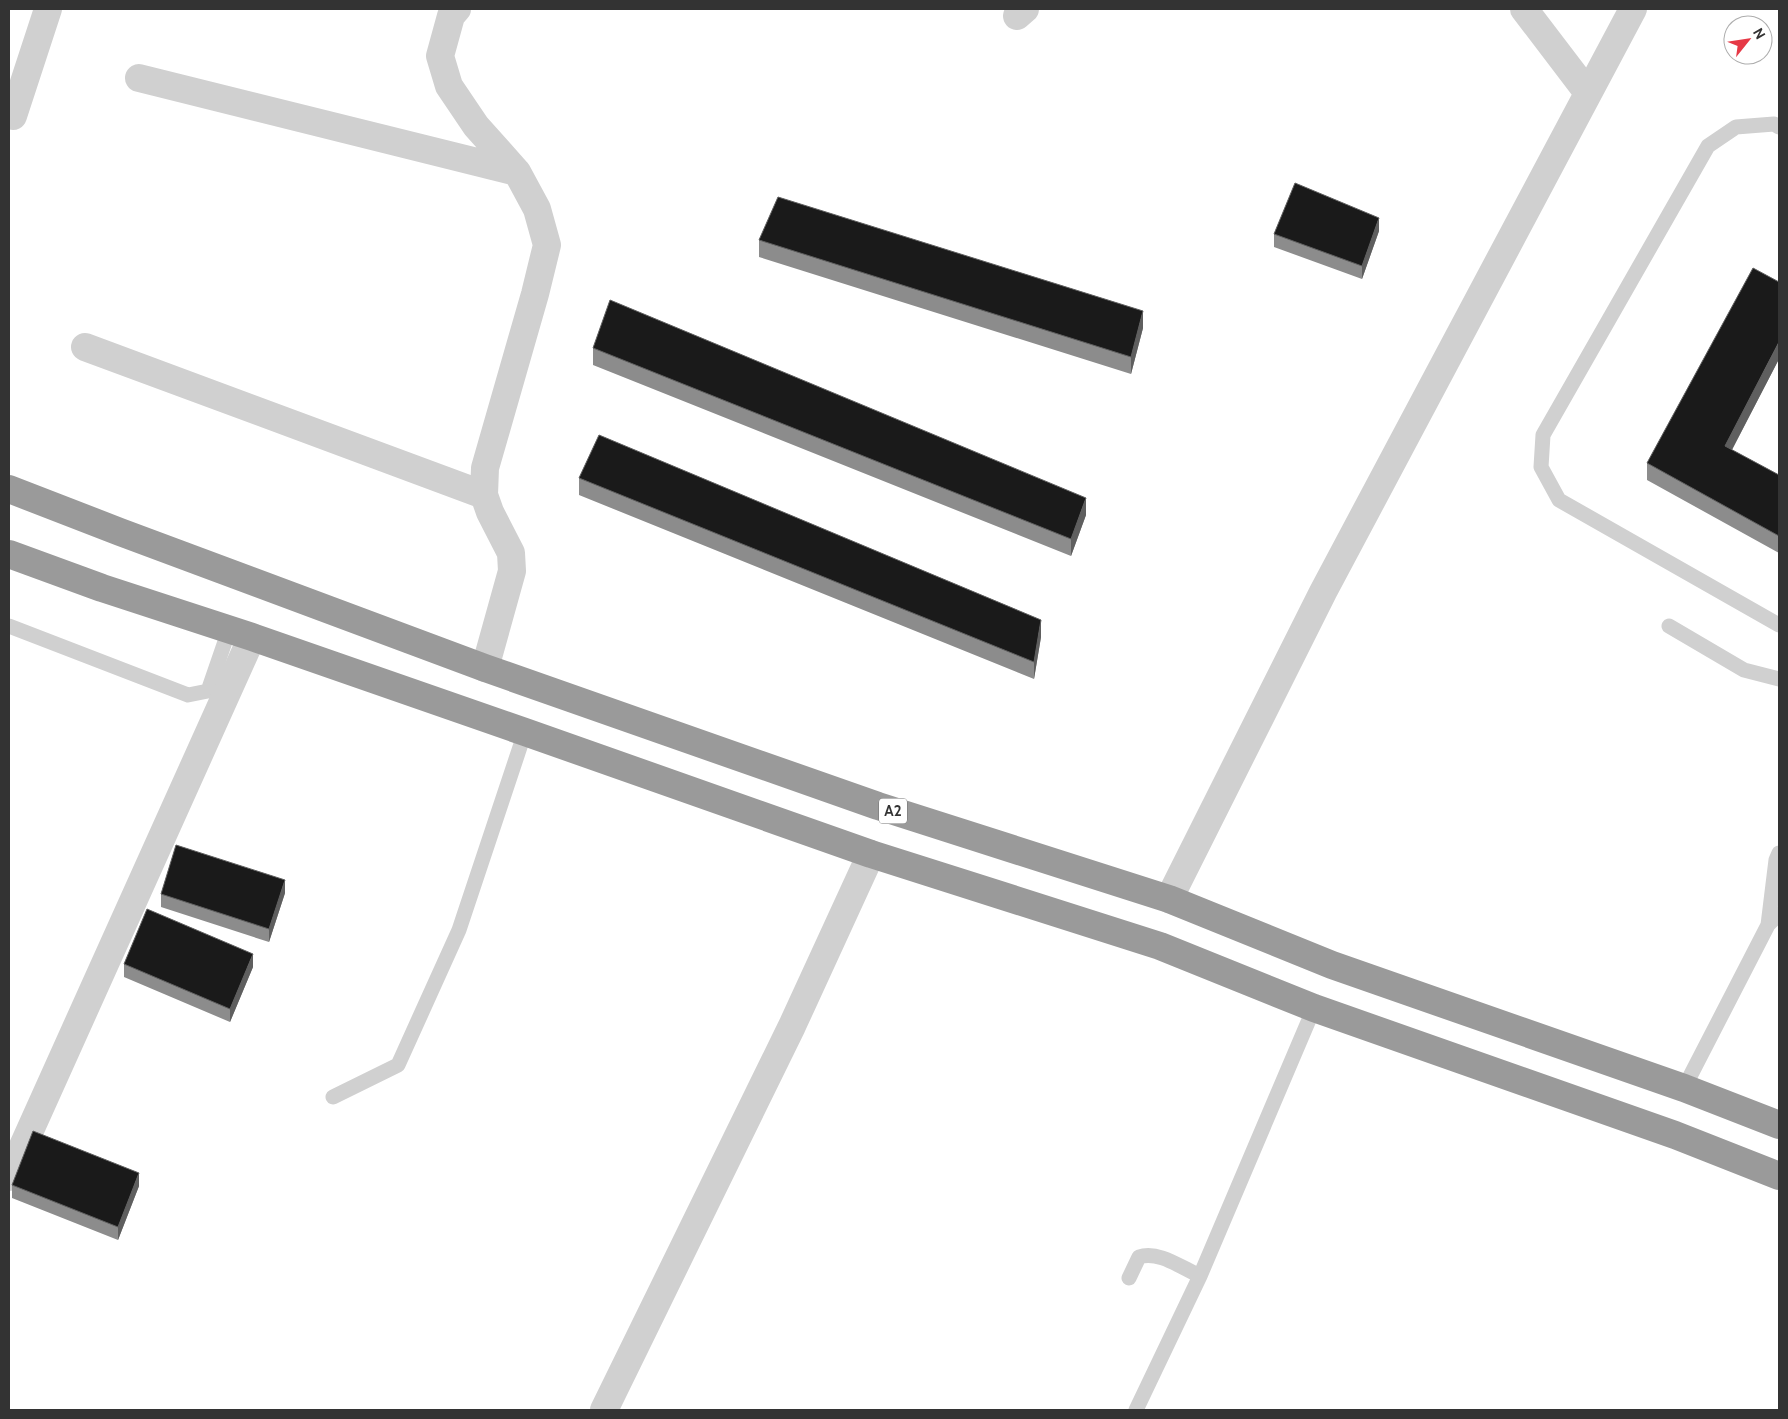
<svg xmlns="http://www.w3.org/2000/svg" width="1788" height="1419" font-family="Cabin,sans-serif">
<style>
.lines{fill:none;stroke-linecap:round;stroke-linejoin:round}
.lane{stroke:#d0d0d0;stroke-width:15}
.street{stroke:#d0d0d0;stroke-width:28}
.highway{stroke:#9a9a9a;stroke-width:28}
.wall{fill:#8c8c8c}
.shaded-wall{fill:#5f5f5f}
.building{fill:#1a1a1a;stroke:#5f5f5f}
.labels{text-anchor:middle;stroke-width:5;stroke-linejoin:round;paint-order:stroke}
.shield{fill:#fff;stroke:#707070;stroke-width:1}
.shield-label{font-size:15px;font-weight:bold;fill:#333}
</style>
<rect width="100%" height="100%" fill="#fff"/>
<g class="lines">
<path class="lane" d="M1779 127 1774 124 1736 127 1708 146 1543 435 1541 467 1559 500 1779 625
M9 626 188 695 208 691 229 630
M1669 626 1744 670 1779 679
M1768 925 1776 860 1779 853
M1684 1088 1768 925 1779 914
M333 1097 398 1065 459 930 525 732
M1129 1278 1139 1257C1158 1250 1182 1268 1200 1276
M1136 1410 1200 1276 1314 1008"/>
<path class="street" d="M457 9 451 16 440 56 449 86 476 126 517 172 537 209 547 245 535 294 485 468 484 495 490 512 511 553 512 571 485 668
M1524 9 1588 93
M1017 16 1025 9
M139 78 517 172
M13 116 48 9
M85 347 484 495
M1169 899 1323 592 1633 9
M9 1177 252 637
M604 1410 792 1026 871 854"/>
<path class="highway" d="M9 489 120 532 485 668 878 806 1169 899 1332 965 1684 1088 1779 1125
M9 554 102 588 252 637 525 732 871 854 1160 946 1314 1008 1675 1135 1779 1176"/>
</g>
<path class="wall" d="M1379 231 1362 279 1274 247V234Z
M759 240 1143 328 1131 374 759 257Z
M593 348 1086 515 1071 556 593 365Z
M1779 359 1732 450 1779 475V553L1647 480V463Z
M579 478 1041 637 1034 679 579 495Z
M285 893 269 942 161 907V894Z
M124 964 253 967 230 1022 124 977Z
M12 1185 139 1186 118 1240 12 1198Z"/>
<path class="shaded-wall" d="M1379 218V231L1362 279V266Z
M1143 311V328L1131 374V357Z
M1779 342V359L1725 463V446Z
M1086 498V515L1071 556V539Z
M1041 620V637L1034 679V662Z
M285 880V893L269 942V929Z
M253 954V967L230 1022V1009Z
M139 1173V1186L118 1240V1227Z"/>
<path class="building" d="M1295 183 1379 218 1362 266 1274 234Z
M778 197 1143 311 1131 357 759 240Z
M1753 268 1779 282V342L1725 446 1779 475V536L1647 463Z
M610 300 1086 498 1071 539 593 348Z
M599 435 1041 620 1034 662 579 478Z
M176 845 285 880 269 929 161 894Z
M147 909 253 954 230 1009 124 964Z
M33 1131 139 1173 118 1227 12 1185Z"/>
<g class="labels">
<rect class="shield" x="879" y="798.5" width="28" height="25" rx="4"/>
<g class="shield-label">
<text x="893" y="816">A2</text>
</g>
</g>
<rect width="1788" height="1419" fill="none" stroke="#333333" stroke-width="20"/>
<g transform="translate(1748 40) rotate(60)"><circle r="24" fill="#ffffff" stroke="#adadad"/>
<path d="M0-4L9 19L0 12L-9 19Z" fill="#e63946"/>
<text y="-8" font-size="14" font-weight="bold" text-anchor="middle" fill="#333333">N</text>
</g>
</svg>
